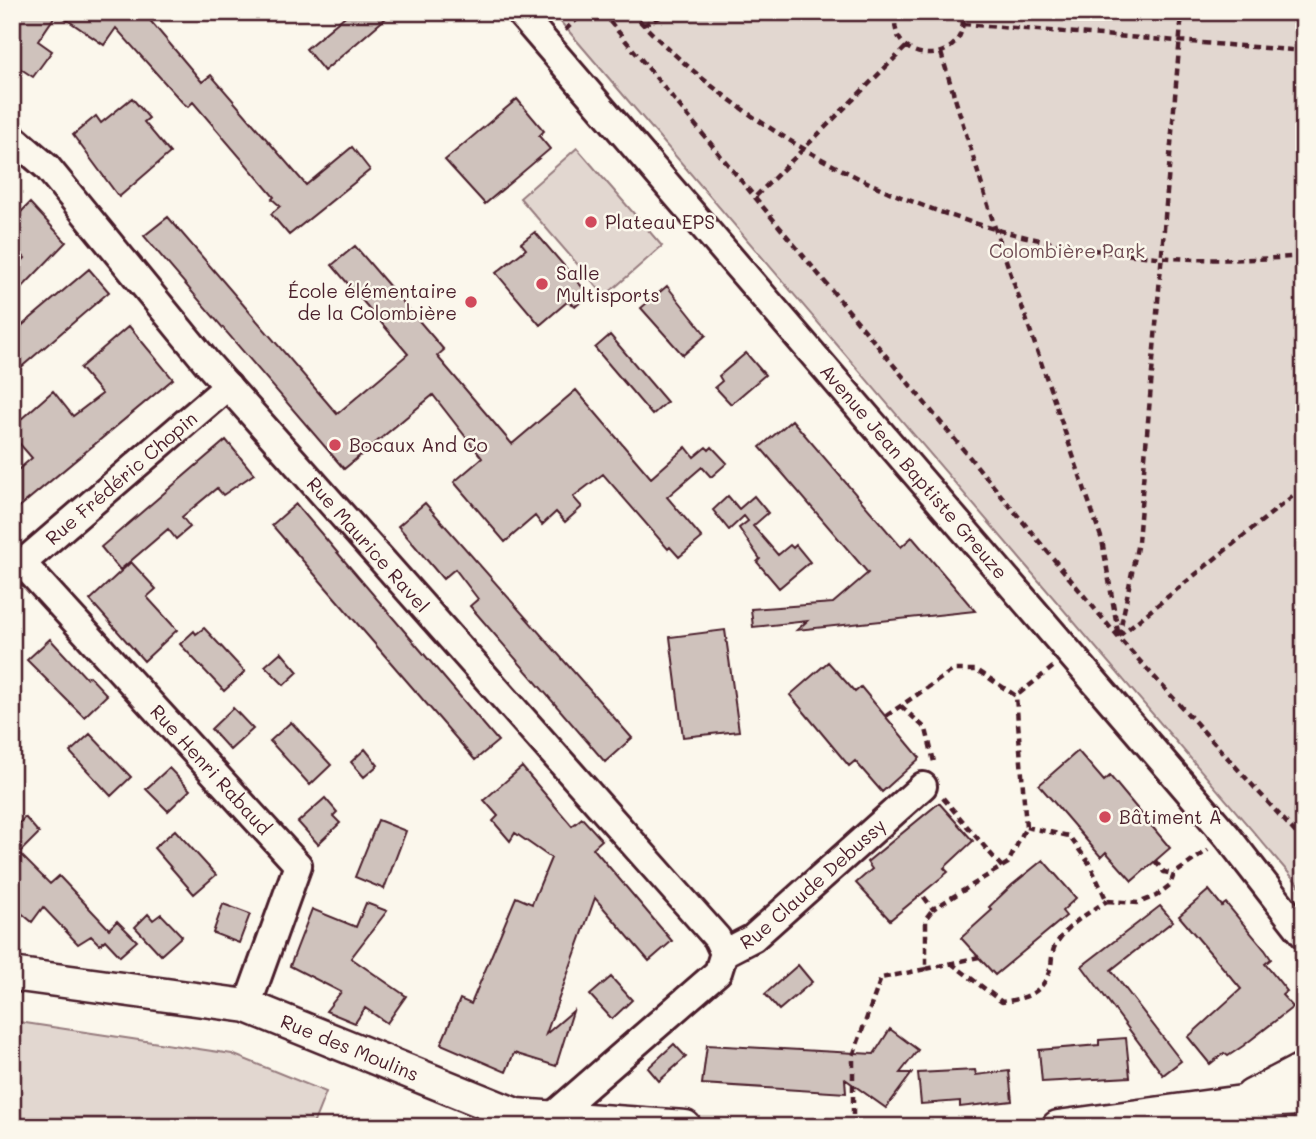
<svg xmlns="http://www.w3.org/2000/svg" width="1316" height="1139" font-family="Mali,sans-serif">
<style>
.green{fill:#e2d7d0;stroke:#967b7e;stroke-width:2}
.building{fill:#cfc2bc;stroke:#4a1f2b;stroke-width:2}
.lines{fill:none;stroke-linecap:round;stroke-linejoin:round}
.service-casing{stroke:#4a1f2b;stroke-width:18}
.minor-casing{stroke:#4a1f2b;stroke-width:32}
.tertiary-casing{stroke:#4a1f2b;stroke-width:37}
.path{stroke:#4a1f2b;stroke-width:4.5;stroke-dasharray:7 5;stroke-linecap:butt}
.service{stroke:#fbf7ec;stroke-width:12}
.minor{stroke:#fbf7ec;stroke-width:26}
.tertiary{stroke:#fbf7ec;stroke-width:32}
.poi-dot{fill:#d1495b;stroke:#fbf7ec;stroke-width:2.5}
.labels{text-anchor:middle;stroke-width:5;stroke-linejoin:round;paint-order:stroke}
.poi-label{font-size:19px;fill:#4a1f2b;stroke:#fbf7ec;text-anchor:start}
.park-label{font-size:19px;fill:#704d54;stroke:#fbf7ec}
.street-label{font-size:19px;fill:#4a1f2b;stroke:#fbf7ec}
</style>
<rect width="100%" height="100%" fill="#fbf7ec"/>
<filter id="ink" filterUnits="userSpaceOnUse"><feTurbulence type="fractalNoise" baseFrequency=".0143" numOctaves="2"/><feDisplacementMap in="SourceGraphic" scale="14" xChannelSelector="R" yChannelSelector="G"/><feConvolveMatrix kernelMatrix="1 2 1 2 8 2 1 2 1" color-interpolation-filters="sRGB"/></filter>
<g filter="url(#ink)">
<path class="green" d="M552 12H1304V891L572 35Z
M577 148 662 246 605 296 520 198Z
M12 1021 232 1054 326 1092 312 1127H12Z"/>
<path class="building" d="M12 12H143L202 82 211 75 306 185 352 147 370 170 289 235 271 214 280 206 272 199 274 197 193 102 188 107 182 102 116 28 104 45 57 13 38 41 52 51 33 77 12 63Z
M350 12H393L324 71 306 49Z
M132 98 149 118 144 122 170 153 119 197 73 135 96 116 101 123Z
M517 99 544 131 539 136 550 149 485 204 445 160Z
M30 203 66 242 12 298V272L25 258 12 245V221Z
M168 217 337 414 408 354 332 265 355 246 444 350 437 356 512 444 576 390 651 478 686 447 694 457 706 447 709 450 712 447 727 463 711 477 702 467 667 497 702 538 679 557 670 547 668 549 603 474 573 497 582 507 565 522 556 512 542 525 535 516 505 542 454 482 482 458 433 395 344 469 144 236Z
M535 232 589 295 576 306 567 302 540 325 496 273 526 249 521 243Z
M89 269 109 292 12 375V334Z
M667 286 706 335 683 355 641 308Z
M129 326 173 379 12 513V475L32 458 12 435V427L53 391 73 416 102 394 80 368Z
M610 335 667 402 652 415 595 348Z
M746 353 765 375 731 404 715 387 722 381 719 376Z
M792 420 901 547 912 537 975 611 797 630 807 621 753 627 751 609 833 603 868 573 760 447Z
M226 440 254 474 223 495 217 488 182 517 190 527 176 539 168 529 120 570 101 547Z
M728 496 739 509 754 496 768 513 753 526 778 555 790 545 793 548 796 545 810 562 779 588 757 562 760 559 739 528 748 521 744 516 729 530 713 510Z
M425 503 632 738 605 762 470 606 478 599 455 569 443 579 398 526Z
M296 504 498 741 475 760 272 525Z
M131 562 156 589 147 597 177 630 144 661 90 600Z
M204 628 245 672 224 691 180 644 194 631 196 634Z
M725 630 739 731 683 737 670 637Z
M50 639 86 678 89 676 107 695 84 717 27 660Z
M281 652 298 672 284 685 265 666Z
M828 662 855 692 861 687 920 758 882 792 855 761 849 766 790 695Z
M233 708 253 729 230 750 211 729Z
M291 722 331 765 310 785 270 741Z
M90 734 131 777 111 796 70 752Z
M365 749 378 765 364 777 351 762Z
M1078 751 1104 781 1110 776 1170 848 1132 881 1106 852 1101 857 1039 785Z
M522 767 572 826 582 818 602 840 593 848 672 941 649 961 595 898 546 1034 573 1011 556 1066 514 1053 506 1072 441 1044 460 999 471 1004 516 897 532 904 551 858 515 833 510 841 493 821 498 816 484 800Z
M169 768 190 790 168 811 146 789Z
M325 798 337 812 333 816 340 823 318 844 298 822Z
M939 803 973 841 944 868 948 872 890 920 856 883 872 869 867 862Z
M25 817 39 833 19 853 50 884 59 876 109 929 117 921 137 941 120 956 105 940 100 945 91 936 78 944 43 907 32 922 12 905V831Z
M378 820 406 831 384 889 355 877Z
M175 830 216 875 194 894 154 848Z
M1043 860 1076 898 1062 911 1066 916 995 975 961 938 992 910 989 907 1012 885Z
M1209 890 1222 906 1226 903 1265 950 1271 959 1265 964 1287 991 1282 995 1293 1007 1243 1046 1228 1056 1224 1053 1210 1064 1188 1037 1241 989 1179 916Z
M366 903 387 911 351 958 406 996 387 1023 365 1008 355 1023 326 1011 341 992 290 966 312 909 356 927Z
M223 904 250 914 239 943 213 933Z
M1160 906 1173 921 1111 970 1181 1061 1163 1075 1082 966Z
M148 914 153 920 161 914 182 936 161 955 135 927Z
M798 965 812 982 779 1010 765 994Z
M611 977 632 1000 612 1019 590 995Z
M890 1029 918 1050 900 1073H912L886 1108 845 1079 846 1093 702 1084 707 1045 874 1054Z
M1126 1038 1130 1077 1042 1082 1039 1050 1099 1045V1040Z
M674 1044 686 1057 659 1081 648 1068Z
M975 1070 976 1075 1009 1071 1012 1101 960 1107V1101L921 1104 918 1073Z"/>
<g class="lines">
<defs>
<path id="service" d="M1242 1102 1252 1121 1304 1125"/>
<g id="minor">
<path id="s1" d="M519 12 1227 836 1304 935"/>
<path id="s2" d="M12 137 47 167 208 364 717 938 724 953"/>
<path id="s3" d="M22 563 298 865 247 1006"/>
<path id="s4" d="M12 572 228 386"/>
<path d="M1211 1107 1225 1127"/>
<path id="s5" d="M540 1127 718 972 724 953 753 938 923 786"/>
</g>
<g id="tertiary">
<path id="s6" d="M12 974 247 1006 516 1115 685 1127"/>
<path d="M1252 1096 1300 1071"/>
<path d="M1058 1127 1242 1102 1299 1099"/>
</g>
</defs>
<use href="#service" class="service-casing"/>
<use href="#minor" class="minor-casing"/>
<use href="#tertiary" class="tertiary-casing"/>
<path class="path" d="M602 12 1118 637 1304 842
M631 12C807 197 1053 278 1304 256
M809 12 895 17
M896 12C885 68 972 68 962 12
M963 24 1304 51
M643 25 671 12
M565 30 585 12
M941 53 996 231 1102 540 1118 632
M756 196 906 47
M1119 636 1138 542 1182 12
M1119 636 1304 487
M901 706 926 729 935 766
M886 716 953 670H977L1016 696 1053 667
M943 798 1002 867
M1026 827 1069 836 1089 863 1107 901 1138 903 1156 896 1170 885 1174 874 1208 850
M1155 861 1164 872 1174 874
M924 897 933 909 1008 863 1026 827 1016 696
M951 963 1002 1002C1028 998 1044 993 1051 966 1052 958 1052 950 1056 944 1068 924 1088 913 1107 901
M926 969 979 957
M853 1127V1056L881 978 926 969V918L933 909"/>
<use href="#service" class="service"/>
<use href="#minor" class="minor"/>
<use href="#tertiary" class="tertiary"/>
</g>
</g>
<g class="poi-dot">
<circle cx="591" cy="222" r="7"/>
<circle cx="542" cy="284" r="7"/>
<circle cx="471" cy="302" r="7"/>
<circle cx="335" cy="445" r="7"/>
<circle cx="1105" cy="817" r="7"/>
</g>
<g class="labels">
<g class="poi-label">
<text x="605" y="229">Plateau EPS</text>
<text x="556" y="280">Salle<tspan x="556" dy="22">Multisports</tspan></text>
<text x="457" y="298" text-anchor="end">École élémentaire<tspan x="457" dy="22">de la Colombière</tspan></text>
<text x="349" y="452">Bocaux And Co</text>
<text x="1119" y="824">Bâtiment A</text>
</g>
<g class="park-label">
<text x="1067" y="258">Colombière Park</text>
</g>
<g class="street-label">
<text dy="7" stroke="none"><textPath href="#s1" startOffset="606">Avenue Jean Baptiste Greuze</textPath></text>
<text dy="7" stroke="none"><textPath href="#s4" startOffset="144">Rue Frédéric Chopin</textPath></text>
<text dy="7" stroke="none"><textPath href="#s2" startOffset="542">Rue Maurice Ravel</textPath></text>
<text dy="7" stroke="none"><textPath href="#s3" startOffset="280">Rue Henri Rabaud</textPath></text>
<text dy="7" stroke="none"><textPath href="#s5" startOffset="369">Rue Claude Debussy</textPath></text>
<text dy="7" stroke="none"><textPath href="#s6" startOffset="348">Rue des Moulins</textPath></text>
</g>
</g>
<rect width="1316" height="1139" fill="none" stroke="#fbf7ec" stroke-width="42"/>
<rect x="21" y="21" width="1274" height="1097" fill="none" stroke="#4a1f2b" stroke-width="2.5" filter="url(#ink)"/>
</svg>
